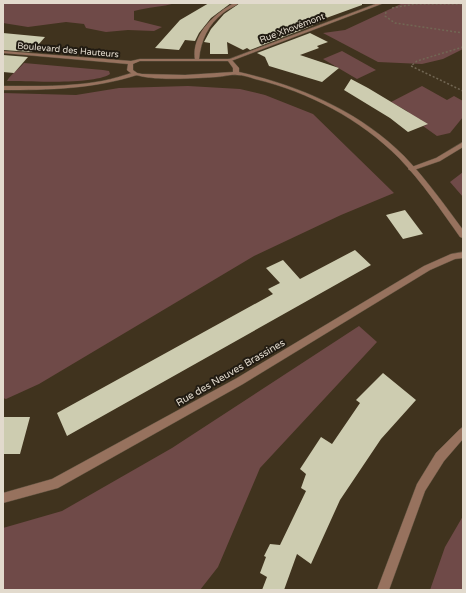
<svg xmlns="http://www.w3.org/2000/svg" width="466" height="593" font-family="'Varela Round',sans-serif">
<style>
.green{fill:#6f4a48}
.building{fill:#cdccb0}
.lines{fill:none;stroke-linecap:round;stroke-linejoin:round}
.service-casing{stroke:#5d513e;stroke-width:1}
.minor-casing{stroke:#5d513e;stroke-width:1}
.tertiary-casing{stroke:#5d513e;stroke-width:1}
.path{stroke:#726754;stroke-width:1.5;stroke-dasharray:2 2;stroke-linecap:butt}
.service{fill:#97725e;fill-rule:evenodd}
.minor{fill:#97725e;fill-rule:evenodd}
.tertiary{fill:#97725e;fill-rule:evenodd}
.labels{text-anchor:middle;stroke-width:4;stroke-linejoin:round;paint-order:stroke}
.far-street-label{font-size:9px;fill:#e2dacd;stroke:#211b12}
.street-label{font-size:10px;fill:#e2dacd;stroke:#211b12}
</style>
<rect width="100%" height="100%" fill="#40331e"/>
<path class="green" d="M3 3H176C162 7 148 7 134 11V20L162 27 154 31 128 30 106 32 86 28 84 24 66 22 28 27 3 23Z
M403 3H463V49L443 59 422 64 378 62 323 33 345 30Z
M342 51 376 70 357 79 323 59Z
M24 63 103 70 109 71 110 74C94 85 28 81 7 81 10 75 19 69 24 63Z
M188 86 240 89 265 95 313 114 394 193 341 215 254 256 39 384 6 399 3 398V93L76 95 119 88Z
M422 86 447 100 454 96 463 101V117L450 133 437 136 423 126 427 125 420 119 415 120 407 111 391 102Z
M463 172V197L450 182Z
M359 326 377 342 260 468 218 567 200 590H3V528L62 511 172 448Z
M463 516V590H430L445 547Z"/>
<path class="building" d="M209 3H231L211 18 199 33 195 41 185 40 179 50 155 48 180 20Z
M240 3H362V5L318 21 320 22 304 29 250 50 247 48 243 50 227 42 228 54H210V43L204 42 211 29 224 14Z
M3 33 45 37 32 52 3 50Z
M310 33 328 42 317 46 319 48 300 55 339 68 322 82 269 66 265 57 257 53Z
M3 55 28 57 14 73 3 72Z
M351 79 368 88 428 124 408 132 390 118 344 90Z
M405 210 423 234 403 239 386 215Z
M355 250 371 265 67 436 57 413 273 294 268 289 280 283 266 268 283 260 300 279Z
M383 373 416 400 381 439 340 500 311 564 297 554 284 590H262L267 577 260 573 266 557 264 556 270 544 280 545 306 491 301 488 306 474 300 469 321 437 332 444 360 403 356 400Z
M3 417H30L20 454H3Z"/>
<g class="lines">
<defs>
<path id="service" d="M463 142V147L440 161 411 171 408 169 409 168 436 158Z"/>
<path id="minor" d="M234 3H239C234 7 228 9 223 13 208 25 201 40 199 59L195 60C191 35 214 14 234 3Z
M378 3H384L231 61 227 60Z
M135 72 138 74 137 75C93 89 49 90 3 90V86C36 86 69 87 102 81 113 79 124 75 135 72Z
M463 252V258L455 259 430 270 243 384 58 488 3 503V493L52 479 237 378 424 266 451 254Z"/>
<path id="tertiary" d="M3 51 131 61 140 59H231L239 68V72C300 86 359 111 404 156 426 179 444 204 463 230V238L460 237C441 210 422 182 399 158 360 119 309 92 255 79 249 77 243 75 237 75 231 74 223 77 216 77 198 78 139 83 127 70L128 64 3 53ZM140 61H228L233 68V72L185 75 142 74 137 73 133 70V64Z
M463 427V439L444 461 425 491 389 590H377L417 484 436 453 460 429Z"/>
</defs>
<use href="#service" class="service-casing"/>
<use href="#minor" class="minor-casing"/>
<use href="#tertiary" class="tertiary-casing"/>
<path class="path" d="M392 8 415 4H463
M386 12 385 16 395 23 463 33
M463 47 417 61 411 66 463 91"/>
<use href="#service" class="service"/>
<use href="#minor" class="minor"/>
<use href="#tertiary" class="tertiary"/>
</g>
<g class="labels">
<g class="far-street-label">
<text transform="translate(292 28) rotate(-21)" y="3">Rue Xhovémont</text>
<text transform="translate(68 50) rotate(5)" y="3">Boulevard des Hauteurs</text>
</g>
<g class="street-label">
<text transform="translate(230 372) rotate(-30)" y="4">Rue des Neuves Brassines</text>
</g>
</g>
<rect width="466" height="593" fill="none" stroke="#e2dacd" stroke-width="8"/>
</svg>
